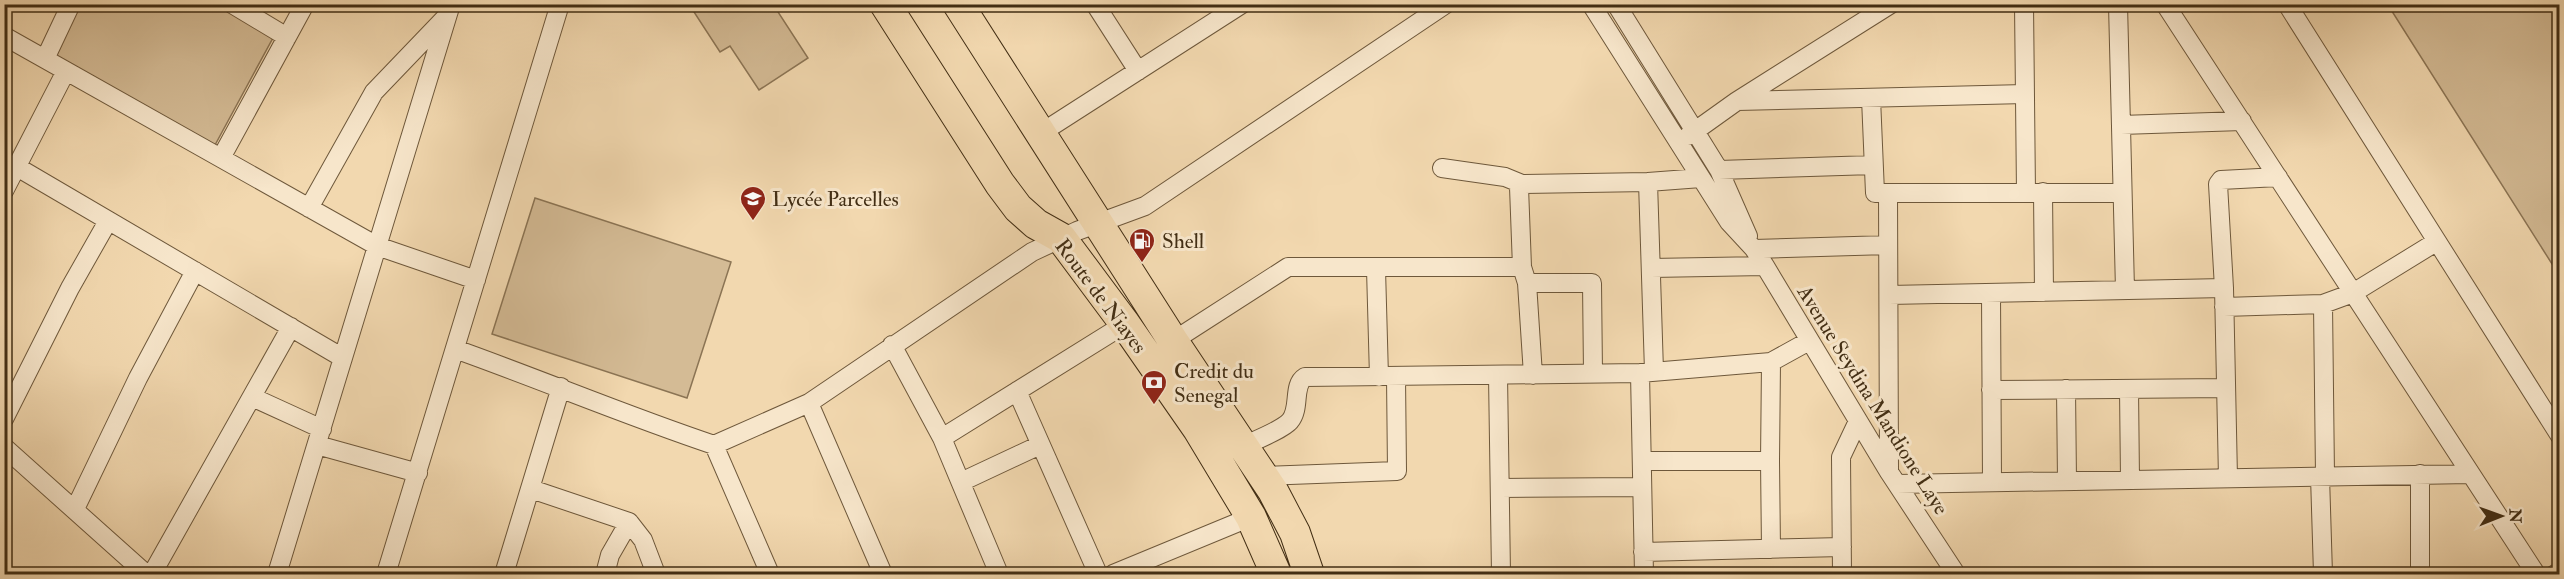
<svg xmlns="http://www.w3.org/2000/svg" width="2564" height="579" font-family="'IM FELL Double Pica',serif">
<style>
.green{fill:#d4bb95;stroke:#8b7454;stroke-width:1.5}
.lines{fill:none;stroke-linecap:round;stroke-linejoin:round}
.minor-casing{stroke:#6e583b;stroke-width:20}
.primary-casing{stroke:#422e14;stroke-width:32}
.minor{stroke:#f7e6cb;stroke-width:18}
.primary{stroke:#f2d8af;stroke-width:30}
.labels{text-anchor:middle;stroke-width:6;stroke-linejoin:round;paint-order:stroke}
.poi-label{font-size:21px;fill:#422e14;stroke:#f7e6cb;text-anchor:start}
.street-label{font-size:21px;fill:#422e14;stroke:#f7e6cb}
</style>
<rect width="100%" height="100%" fill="#f2d8af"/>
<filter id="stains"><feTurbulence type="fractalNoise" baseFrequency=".00333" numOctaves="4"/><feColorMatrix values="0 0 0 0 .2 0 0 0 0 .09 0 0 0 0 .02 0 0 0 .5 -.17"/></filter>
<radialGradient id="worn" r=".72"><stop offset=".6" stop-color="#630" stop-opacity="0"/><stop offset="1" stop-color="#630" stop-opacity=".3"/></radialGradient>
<path class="green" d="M81 5H217L274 36 215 145 53 55Z
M705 5H785L786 6 778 12 808 58 759 90 730 46 720 52 694 12Z
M2388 5H2559V275Z
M535 198 731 262 687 398 492 334Z"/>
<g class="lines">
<defs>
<path id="minor" d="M232 4 287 37
M1095 4 1138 71
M1591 4 1729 222 1754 249 1765 266 1889 472 1956 574
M1616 4 1719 170 1748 236
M2024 4 2026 193
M2118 4 2125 290
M2165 4 2536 574
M2287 4 2560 436
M4 36 377 246 476 280
M45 59 71 4
M1871 98 1875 193H2122
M1737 101 2025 94
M2121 125 2242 121
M1041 133 1242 4
M1688 136 1737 101 1891 4
M221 158 305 4
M17 167 343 358
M1442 168 1505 177 1522 184
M1719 170 1873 165
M4 191 66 71
M2043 192 2044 292
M1888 193 1889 470
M309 208 374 92 445 18
M1754 249 1888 245
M1651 268 1765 266
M1376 269 1379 377
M1527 283 1533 375
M1991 293 1992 482
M1889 295 2224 288
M2323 304 2325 476
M2224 307 2323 304 2353 293 2436 242
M1173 341 1288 267H1522
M892 345 942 438 999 574
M455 349C542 380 627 416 714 445L809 403 1032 252 1077 231 1145 206 1446 4
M1654 371 1648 182 1701 178
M1593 373 1592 283H1527L1522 267 1519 187 1522 184 1648 182
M1640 373 1644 574
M1498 375 1501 574
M2066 389 2067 481
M2129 389 2130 480
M1991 390 2226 388
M1017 391 1098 574
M252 397 322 429
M809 403 883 574
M4 419 70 288 108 221
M942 438 1125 324
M317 445 418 473
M714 445 770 574
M1243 446C1254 441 1282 430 1290 421 1301 408 1292 385 1305 377L1640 373 1771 362
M4 447 146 574
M1642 461H1770L1771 362 1809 341
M1770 461 1771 549
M2420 474V574
M1262 476 1397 471 1396 377
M2320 476 2323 574
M2228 478 2224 288 2218 184 2221 180 2278 177
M961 482 1040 445
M1897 484 2470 474
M1500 488 1642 487
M531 489 629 522 643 540 656 574
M75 509 138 378 195 271
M1643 552 1842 547
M152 574 291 327
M277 574 451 4
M386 574 560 4
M504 574 561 387
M605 574 610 555 629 522
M1113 574 1251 517
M1842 574 1841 457 1858 421
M2555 574 2560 572"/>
<path id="primary" d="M885 4 1000 184 1018 208 1036 224 1061 238 1125 324 1198 429 1251 517 1276 574
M958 4 1173 341 1273 491 1295 533 1309 574"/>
</defs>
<use href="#minor" class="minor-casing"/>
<use href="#primary" class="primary-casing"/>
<use href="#minor" class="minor"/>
<use href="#primary" class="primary"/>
</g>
<defs>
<symbol id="school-pin" viewBox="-11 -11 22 30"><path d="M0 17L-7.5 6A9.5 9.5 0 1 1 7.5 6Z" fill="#8f2418" stroke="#f7e6cb"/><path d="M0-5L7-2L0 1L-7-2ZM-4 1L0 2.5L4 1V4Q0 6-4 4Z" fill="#fff"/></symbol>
<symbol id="fuel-pin" viewBox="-11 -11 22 30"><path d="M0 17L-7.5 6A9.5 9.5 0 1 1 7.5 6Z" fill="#8f2418" stroke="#f7e6cb"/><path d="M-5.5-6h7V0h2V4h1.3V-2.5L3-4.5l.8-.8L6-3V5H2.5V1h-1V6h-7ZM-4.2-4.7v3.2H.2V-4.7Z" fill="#fff"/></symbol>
<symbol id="bank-pin" viewBox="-11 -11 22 30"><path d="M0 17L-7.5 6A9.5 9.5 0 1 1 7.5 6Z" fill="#8f2418" stroke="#f7e6cb"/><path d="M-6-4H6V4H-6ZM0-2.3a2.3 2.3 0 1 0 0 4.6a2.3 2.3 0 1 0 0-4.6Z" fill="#fff"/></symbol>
</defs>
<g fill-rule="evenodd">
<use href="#school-pin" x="738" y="184" width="30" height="40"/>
<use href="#fuel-pin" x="1127" y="226" width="30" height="40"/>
<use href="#bank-pin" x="1139" y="368" width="30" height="40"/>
</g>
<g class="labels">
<g class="poi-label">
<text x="772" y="206">Lycée Parcelles</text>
<text x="1162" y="248">Shell</text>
<text x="1174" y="378">Credit du<tspan x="1174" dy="24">Senegal</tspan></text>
</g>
<g class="street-label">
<text transform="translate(1101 296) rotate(53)" y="7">Route de Niayes</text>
<text transform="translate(1873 400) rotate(58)" y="7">Avenue Seydina Mandione Laye</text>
</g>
</g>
<rect width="2564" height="579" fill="none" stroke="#f2d8af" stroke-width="24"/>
<rect x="6" y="6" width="2552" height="567" fill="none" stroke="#422e14" stroke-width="3"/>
<rect x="12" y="12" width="2540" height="555" fill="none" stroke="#422e14" stroke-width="1.5"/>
<g transform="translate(2501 516) rotate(89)" stroke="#f7e6cb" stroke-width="4.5" paint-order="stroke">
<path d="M0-4.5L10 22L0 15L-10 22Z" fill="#422e14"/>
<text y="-9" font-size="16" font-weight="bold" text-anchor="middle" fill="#422e14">N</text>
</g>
<rect width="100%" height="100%" filter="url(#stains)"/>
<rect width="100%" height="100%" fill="url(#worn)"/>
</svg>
